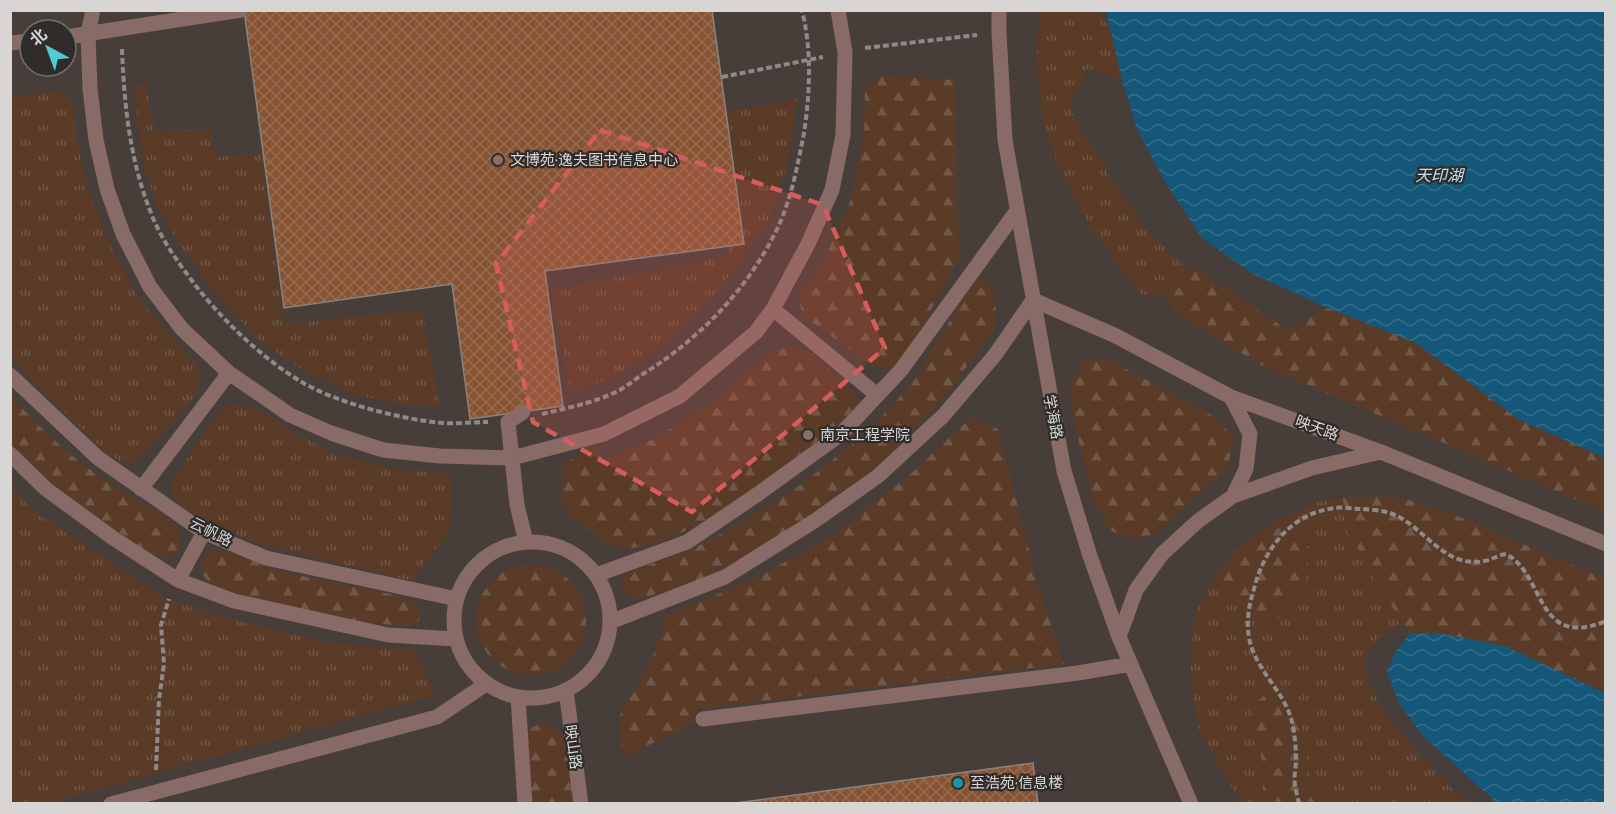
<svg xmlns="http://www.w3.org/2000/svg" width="1616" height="814" font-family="Quicksand,'Noto Sans SC',sans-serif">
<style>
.built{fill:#483e39;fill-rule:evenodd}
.grass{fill:url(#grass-tufts)}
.forest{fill:url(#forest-firs)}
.water{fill:url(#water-waves)}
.building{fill:url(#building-cross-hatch);stroke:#888481;stroke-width:1.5}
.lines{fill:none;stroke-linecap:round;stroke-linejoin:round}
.path{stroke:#8d8a88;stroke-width:4;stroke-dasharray:6 3;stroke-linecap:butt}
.minor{stroke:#886b66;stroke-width:15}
.marked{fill:#d75c5c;fill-opacity:0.2;stroke:#d75c5c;stroke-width:4.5;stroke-dasharray:12 8;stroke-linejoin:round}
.education-dot{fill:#8d6e63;stroke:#2f2c2a;stroke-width:2}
.culture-dot{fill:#0f9aa8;stroke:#2f2c2a;stroke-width:2}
.labels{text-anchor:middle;stroke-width:4.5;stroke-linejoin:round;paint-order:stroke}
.poi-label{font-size:15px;fill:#d8d6d4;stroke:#2f2c2a;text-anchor:start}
.street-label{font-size:15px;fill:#d8d6d4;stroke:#2f2c2a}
.water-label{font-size:16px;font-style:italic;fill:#bee0f4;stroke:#2f2c2a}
</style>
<defs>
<pattern id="grass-tufts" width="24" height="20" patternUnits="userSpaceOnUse" patternTransform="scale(1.5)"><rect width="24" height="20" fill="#5a3b28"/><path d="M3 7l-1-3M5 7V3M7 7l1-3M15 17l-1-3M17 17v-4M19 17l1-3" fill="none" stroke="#715746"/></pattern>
<pattern id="forest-firs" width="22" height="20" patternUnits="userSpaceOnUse" patternTransform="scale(1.5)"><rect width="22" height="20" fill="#5a3b28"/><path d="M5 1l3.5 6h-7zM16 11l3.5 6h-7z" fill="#715746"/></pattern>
<pattern id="water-waves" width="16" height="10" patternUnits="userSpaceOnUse" patternTransform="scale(1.5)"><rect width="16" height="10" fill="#145778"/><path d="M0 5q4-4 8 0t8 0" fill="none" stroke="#356e8a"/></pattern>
<pattern id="building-cross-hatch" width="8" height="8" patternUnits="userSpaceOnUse" patternTransform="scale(1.5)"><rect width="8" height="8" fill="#875433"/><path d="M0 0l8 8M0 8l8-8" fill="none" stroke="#976c50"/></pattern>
</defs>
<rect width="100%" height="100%" fill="#393634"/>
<path class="built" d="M11 11H1605V803H11ZM30 30H66V66H30Z"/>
<path class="grass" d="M1039 11H1095L1110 27 1122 80 1088 68 1069 107 1110 177 1143 226 1219 300 1141 294 1090 228 1057 163 1042 116 1037 61Z
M146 84 154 132 211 129 217 157 262 154 283 324 422 310 440 406 405 405 352 394 300 369 259 340 220 298 187 256 160 213 144 166 133 86Z
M57 91 72 100 77 141 87 187 109 243 136 294 165 331 197 365 199 375 198 392 137 462 125 463 109 455 38 386 11 355V98Z
M798 99 786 171 765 228 718 291 665 344 615 376 571 394 551 290 728 256 724 112Z
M239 404 257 409 290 430 339 456 399 470 452 474 450 534 429 556 413 581 315 558 250 540 185 511 172 494 171 483 215 416 228 405Z
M11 487 38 514 163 598 238 621 330 643 414 650 436 695 49 803H11Z
M1343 498 1346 532 1367 563 1382 593 1404 624C1388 631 1382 632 1372 647 1370 650 1367 652 1366 655 1354 695 1440 777 1467 803H1241L1200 732 1191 687V649L1195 615 1211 582 1235 550 1262 530 1318 502Z"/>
<path class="forest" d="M881 76 955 80 959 257 910 350 890 369 873 366 802 315 799 297 826 256 850 202 864 138 865 85Z
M1196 269 1288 330 1328 308 1416 343 1518 419 1605 458V512L1259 364 1174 312 1167 294Z
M983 278C995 287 998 313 995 327L949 391 888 457 812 515 745 557 694 582 639 599 627 595 621 588 624 577 633 570 690 550 736 526 799 486 864 435 912 384 967 292 977 279Z
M789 347 813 355 856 394 860 403 838 425 763 484 695 526 660 543 626 549 602 541 573 519 561 500V465L594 447 604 461 654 439 709 405 772 351Z
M1108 359 1213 416 1235 439 1226 470 1189 501 1158 532 1135 541 1111 531 1094 503 1079 442 1069 388 1085 360Z
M10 394C39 429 74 460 112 485 129 496 162 511 174 525 184 537 182 545 173 557L162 558 142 548 92 514 51 482 11 444Z
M971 418 998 429 1038 585 1064 664 697 709 693 724 623 757 619 717 650 663 667 615 752 580 829 538 906 478Z
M1396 496 1455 515 1605 579V690L1411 634 1382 593 1367 563 1346 532 1343 498Z
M1286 523 1309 550 1306 579 1282 617 1267 622 1228 602 1216 587 1240 554Z
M218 549 237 554 278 571 400 596 413 602 422 612 418 622 407 627 344 619 264 602 211 584 202 574 201 562 208 553Z
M476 620a55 55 0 1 1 110 0a55 55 0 1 1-110 0Z
M1270 693 1295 708 1304 734 1310 785 1338 803H1264L1260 740 1250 705Z
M543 723 555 727 565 738 575 803H531L524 736 531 728Z"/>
<path class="water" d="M1106 11H1605V458L1518 419 1416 343 1328 308 1253 274 1202 238 1165 182 1137 129 1122 80Z
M1410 633H1438L1505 646 1605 693V803H1497L1422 735 1399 703 1387 671 1396 651Z"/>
<path class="building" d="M244 10H712L744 244 545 271 563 406 470 419 452 284 284 308Z
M1033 763 1038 804H728Z"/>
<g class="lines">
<path class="path" d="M865 48 977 35
M122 49C124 105 130 161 151 213 162 242 181 266 199 290 228 325 261 357 300 381 336 403 400 419 442 423 457 424 473 422 488 422
M722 77 823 57
M542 414C567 408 593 403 616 392 626 387 634 380 643 374 701 338 750 287 779 225 792 196 798 163 804 133 810 93 812 51 802 10
M156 770 159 699 164 664 161 625 169 599
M1299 804C1298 798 1296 792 1295 786 1294 779 1295 771 1296 763 1296 748 1295 733 1291 718 1282 689 1255 669 1249 638 1246 621 1249 605 1254 589 1264 549 1291 513 1335 508 1342 507 1351 508 1358 509 1368 509 1380 510 1390 513 1423 524 1443 569 1484 561 1492 560 1498 555 1506 554 1546 575 1535 650 1606 621"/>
<path class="minor" d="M93 10 88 34 90 89 96 140 107 189 123 234 150 287 182 329 229 373 290 415 331 433 383 450 440 456 512 458 604 434 680 396 756 332 773 309 808 244 832 190 843 135 845 52 838 10
M999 10V33L1005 140 1064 471 1090 556 1119 637 1191 804
M66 37 241 10
M10 43 30 41
M773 309 877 395
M10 375 98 458 204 532 266 558 457 599
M1231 397 1250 434 1246 469 1233 496
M523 412 508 422 517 505 526 542
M10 454 46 489 113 538 178 580 234 601 388 635 456 639
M141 489 229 373
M454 620a78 78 0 1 1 156 0a78 78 0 1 1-156 0Z
M596 575 687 542 758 494 841 434 901 370 1016 212
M178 580 204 532
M610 622 725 577 816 520 878 476 943 416 995 355 1033 300 1114 335 1231 397 1381 452 1606 544
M1119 637 1136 590 1162 554 1198 521 1233 496 1312 468 1381 452
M566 690 581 804
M518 697 525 804
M703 719 1078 673 1131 664
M111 804 437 717 486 684"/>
</g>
<path class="marked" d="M600 130 823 205 885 348 692 512 533 422 496 264Z"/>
<g class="education-dot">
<circle cx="498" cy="160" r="6"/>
<circle cx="808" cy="435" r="6"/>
</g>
<circle class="culture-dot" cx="958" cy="783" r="6"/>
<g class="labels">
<g class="poi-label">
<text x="510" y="165">文博苑·逸夫图书信息中心</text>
<text x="820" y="440">南京工程学院</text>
<text x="970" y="788">至浩苑·信息楼</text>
</g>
<g class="street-label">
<text transform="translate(1053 417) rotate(79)" y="5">学海路</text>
<text transform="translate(1317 428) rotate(20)" y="5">映天路</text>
<text transform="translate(211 532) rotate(27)" y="5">云帆路</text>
<text transform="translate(573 747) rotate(82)" y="5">映山路</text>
</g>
<g class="water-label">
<text x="1439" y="181">天印湖</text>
</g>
</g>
<rect width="1616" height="814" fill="none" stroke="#d8d6d4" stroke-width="24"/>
<g transform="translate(48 48) rotate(319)"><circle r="28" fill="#2f2c2a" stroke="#73706e" stroke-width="1.5"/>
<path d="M0-4.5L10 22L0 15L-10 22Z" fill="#52cbd8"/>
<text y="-9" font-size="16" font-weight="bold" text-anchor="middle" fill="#d8d6d4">北</text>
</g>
</svg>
